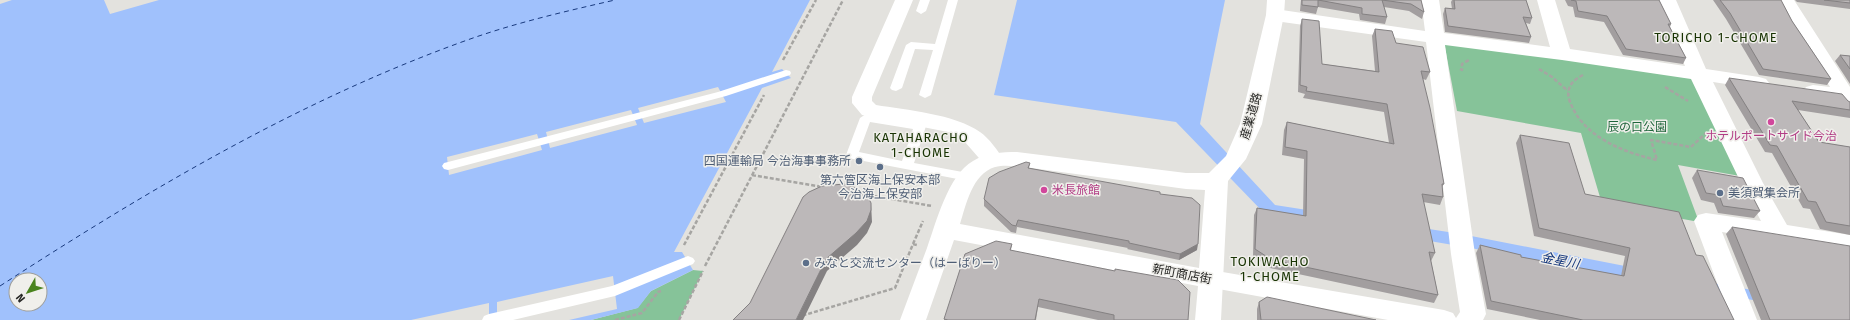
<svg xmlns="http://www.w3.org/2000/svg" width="1850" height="320" font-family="'Fira Sans','Noto Sans JP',sans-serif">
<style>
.green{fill:#86c399}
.water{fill:#a0c1fc;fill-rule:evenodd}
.pier{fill:#e3e2de}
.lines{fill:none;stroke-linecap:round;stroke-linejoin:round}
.ferry{stroke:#193a7e;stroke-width:1;stroke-dasharray:5 4;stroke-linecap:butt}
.path{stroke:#a6a5a2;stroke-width:2.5;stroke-dasharray:4 2;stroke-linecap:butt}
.service{fill:#fff;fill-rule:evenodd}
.minor{fill:#fff;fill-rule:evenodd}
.tertiary{fill:#fff;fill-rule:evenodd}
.wall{fill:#a29e9f}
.shaded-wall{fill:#848182}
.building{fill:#bcb8b9;stroke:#848182}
.hotel-dot{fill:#d1479c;stroke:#f0efeb;stroke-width:1.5}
.service-dot{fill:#5c6f8a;stroke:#f0efeb;stroke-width:1.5}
.labels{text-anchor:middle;stroke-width:3;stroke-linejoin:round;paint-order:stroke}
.street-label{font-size:12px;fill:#262624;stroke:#f0efeb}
.park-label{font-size:12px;fill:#20663c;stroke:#f0efeb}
.hotel-label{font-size:12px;fill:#b23c85;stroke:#f0efeb}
.service-label{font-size:12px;fill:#4e5e75;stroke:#f0efeb;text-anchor:start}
.neighbourhood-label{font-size:13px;letter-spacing:1px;fill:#193404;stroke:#f0efeb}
.water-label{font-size:13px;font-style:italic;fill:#193a7e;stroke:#f0efeb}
</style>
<rect width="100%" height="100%" fill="#e3e2de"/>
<path class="green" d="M1444 42 1693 78 1740 176 1678 165 1699 222 1602 204 1581 133 1457 111Z
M693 270 703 271 679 320H591L637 308 651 291Z"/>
<path class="water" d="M12 0H104L110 14 159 0H810L772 72 782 69 791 78 762 88 674 252H682L693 270 651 291 638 308 591 320H0V4ZM16 280H40V304H16Z
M1017 0H1225L1200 124 1275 205 1461 234 1712 283 1850 307V318L1465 247 1264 213 1176 122 994 95Z"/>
<path class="pier" d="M718 87 726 102 644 123 638 108Z
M631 110 637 125 550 148 546 132Z
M537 134 542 150 449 175 447 157Z
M613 276 617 309 569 320H497V302Z
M489 303V320H411Z"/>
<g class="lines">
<path class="ferry" d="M0 286C150 189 303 98 473 38 519 22 567 11 615 0"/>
<path class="path" d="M783 60 816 0
M1460 69 1462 70V64L1469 60
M1539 69 1552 77 1568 91
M1583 75C1573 80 1566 87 1569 99 1581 136 1622 152 1657 160L1651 140 1691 147 1706 133
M1665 87 1688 101
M752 175 823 187
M862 194 932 206
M913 244 923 221
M684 245 764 95
M705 266 843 0
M615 320 642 313 658 292 661 291
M679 320 703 271
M799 320 801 316 895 288 913 244 917 245"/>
<path class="service" d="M920 0H930L926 11 921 14 916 11Z
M948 0H958L931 95 925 98 919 95 933 50 915 49 902 88 896 91 892 90 890 88 906 45 911 42 935 44Z
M786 70 790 71 791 73 790 75 726 96 448 170 444 169 442 166 444 163 448 162 718 92Z
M866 114 924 123 926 126 914 163 968 173 972 174 974 177 972 180 968 181 848 158 846 155 860 118ZM870 122 913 129 902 161 859 152Z
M688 256 693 258 695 261 693 264 615 296 513 320H482L484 316 489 314 612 286Z"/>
<path class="minor" d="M895 0H913L872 97V101L876 105C906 110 955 114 980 132 989 138 998 151 1004 160L1001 165 993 167 985 165 965 142 948 132 862 115 852 103V97Z
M1421 0H1439L1444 33 1550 47 1537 0H1555L1570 49 1685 66 1658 0H1676L1706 69 1759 77 1766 79 1769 83 1766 87 1759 89 1713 82 1763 183 1787 225 1850 235V253L1722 232 1757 320H1731L1694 221 1698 215 1706 213 1761 221 1741 183 1691 79 1562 60 1445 45 1475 254 1486 314 1483 320H1388L1202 286 1199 279 1202 272 1211 270 1444 310 1453 313 1456 318 1460 312 1451 254 1426 42 1275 21 1269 19 1266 15 1269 11 1275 9 1425 31Z
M1776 0H1794L1850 87V109L1843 107 1838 101 1806 95 1803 91 1806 87 1813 85 1830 87Z"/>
<path class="tertiary" d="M1267 0H1285L1284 15 1262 124 1246 159 1228 181 1221 320H1195L1198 286 954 240 926 320H900C909 296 918 272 927 248 936 223 948 175 973 161 986 153 1002 152 1017 152L1186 173H1209L1226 156 1240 124 1266 15ZM1017 166 1186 189 1205 190 1199 268 960 224C966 205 972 174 995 167 1002 165 1010 166 1017 166Z"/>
</g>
<path class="wall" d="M1301 0H1421L1424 12 1422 19 1409 11 1384 7 1387 17 1385 24 1360 20 1359 14 1318 7 1316 14 1300 11Z
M1452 0H1526L1532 18 1530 24 1526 23 1531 37 1529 43 1445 32 1443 14 1445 8 1452 9 1451 2Z
M1565 0H1659L1671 24 1670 27 1686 58 1683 64 1623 55 1604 22 1575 17 1573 7 1568 6Z
M1713 0H1781L1792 21 1831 79 1827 85 1759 75 1726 19Z
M1795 0H1850V9L1797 2Z
M1302 19 1322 64 1375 71 1372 36 1375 29 1396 43 1430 72 1426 80 1423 79 1444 184 1442 187 1443 197 1440 205 1423 202 1435 253 1431 261 1438 295 1434 303 1270 268 1253 256 1254 215 1257 208 1303 216 1304 159 1282 155 1284 130 1287 122 1389 143 1384 112 1303 98 1305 94 1298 92 1300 26Z
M1840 55 1850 56V84L1835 61Z
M1729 78 1850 102V118L1798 110 1819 142 1850 147V235L1820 229 1810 209 1803 208 1772 153 1765 152 1725 85Z
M1520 135 1585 194 1696 255 1734 320H1540L1487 309 1476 253 1480 245 1521 257 1621 276 1625 256 1534 236 1516 143Z
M1030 163 1029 168 1160 194 1197 250 1179 260 1127 249 1128 248 1017 227 1016 233 1011 232 984 206V199Z
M1697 170 1760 211 1754 218 1718 213 1714 203 1701 200 1692 178Z
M1732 227 1850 320H1761L1726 234Z
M1012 244 1011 250 1188 320H1098L1038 307 1036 320H944V319Z
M1259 302 1376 320H1257V309Z"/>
<path class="shaded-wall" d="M871 203 872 222 867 233 857 245 827 271 803 320H796L826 259Z
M1198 244 1197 250 1179 260 1180 254Z"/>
<path class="building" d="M1302 0H1382L1387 17 1362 14V8L1318 0V7L1302 5Z
M1382 0H1421L1424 12 1411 4Z
M1454 0H1526L1532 18 1523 17 1531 37 1448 26 1445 8 1455 9Z
M1571 0H1659L1671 24H1668L1686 58 1626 49 1607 16 1578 11 1576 1Z
M1720 0H1781L1792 21 1831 79 1763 69 1730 13Z
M1824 0H1850V3Z
M1302 19 1319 21 1322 64 1379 72 1375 29 1392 31 1396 43 1423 47 1430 72 1421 71 1430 108 1439 155 1444 184H1442L1443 197 1422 194 1435 253 1429 252 1438 295 1272 260 1255 249 1257 208 1306 216 1307 151 1285 147 1287 122 1394 144 1387 104 1306 91 1307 87 1300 85Z
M1840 55 1850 56V69Z
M1729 78 1842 94 1848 101 1850 102V110L1792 101 1819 142 1850 147V226L1826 222 1816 202 1808 201 1777 146 1770 145Z
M1520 135 1569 143 1585 194 1679 212 1696 255 1703 256 1734 320H1583L1491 301 1480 245 1521 255V257L1624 276 1630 248 1539 228Z
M1026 162 1030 163 1028 168 1160 192V194L1192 198 1200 205 1198 244 1180 254 1129 243V241L1018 220 1016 226 1012 225 984 199 989 178 999 172Z
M1697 170 1743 178 1760 211 1723 206 1719 195 1706 193Z
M844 184 857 188 868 197 871 203V210L867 221 856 233 826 259 796 320H733L750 303 803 197 809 192 822 186Z
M1732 227 1850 246V320H1770Z
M996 241 1012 244 1010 250 1115 271V269L1178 280 1190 292 1188 320H1114V315L1039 299 1035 320H948L944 319 965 254Z
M1267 297 1376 320H1261L1259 302Z"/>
<g class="hotel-dot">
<circle cx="1771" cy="122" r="4"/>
<circle cx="1044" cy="190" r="4"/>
</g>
<g class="service-dot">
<circle cx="859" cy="161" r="4"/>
<circle cx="880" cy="167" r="4"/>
<circle cx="1720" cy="193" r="4"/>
<circle cx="806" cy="263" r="4"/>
</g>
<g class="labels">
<g class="street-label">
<text transform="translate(1251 116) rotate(-74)" y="4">産業道路</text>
<text transform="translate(1182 274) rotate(11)" y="4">新町商店街</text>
</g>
<g class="park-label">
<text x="1637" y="131">辰の口公園</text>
</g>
<g class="hotel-label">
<text x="1771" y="140">ホテルポートサイド今治</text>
<text x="1052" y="194" text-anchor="start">米長旅館</text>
</g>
<g class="service-label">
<text x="851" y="165" text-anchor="end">四国運輸局 今治海事事務所</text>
<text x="880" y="184" text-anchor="middle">第六管区海上保安本部<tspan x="880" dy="14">今治海上保安部</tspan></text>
<text x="1728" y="197">美須賀集会所</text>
<text x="814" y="267">みなと交流センター（はーばりー）</text>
</g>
<g class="neighbourhood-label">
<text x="1716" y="42">TORICHO 1-CHOME</text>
<text x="921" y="142">KATAHARACHO<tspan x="921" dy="15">1-CHOME</tspan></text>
<text x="1270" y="266">TOKIWACHO<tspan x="1270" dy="15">1-CHOME</tspan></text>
</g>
<g class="water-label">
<text transform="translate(1560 260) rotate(11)" y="5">金星川</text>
</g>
</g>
<g transform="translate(28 292) rotate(231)"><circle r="19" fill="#f0efeb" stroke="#9f9f9b"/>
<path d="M0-3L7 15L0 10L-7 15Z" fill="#4a831e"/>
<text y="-6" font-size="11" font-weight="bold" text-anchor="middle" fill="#262624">N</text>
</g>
</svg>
